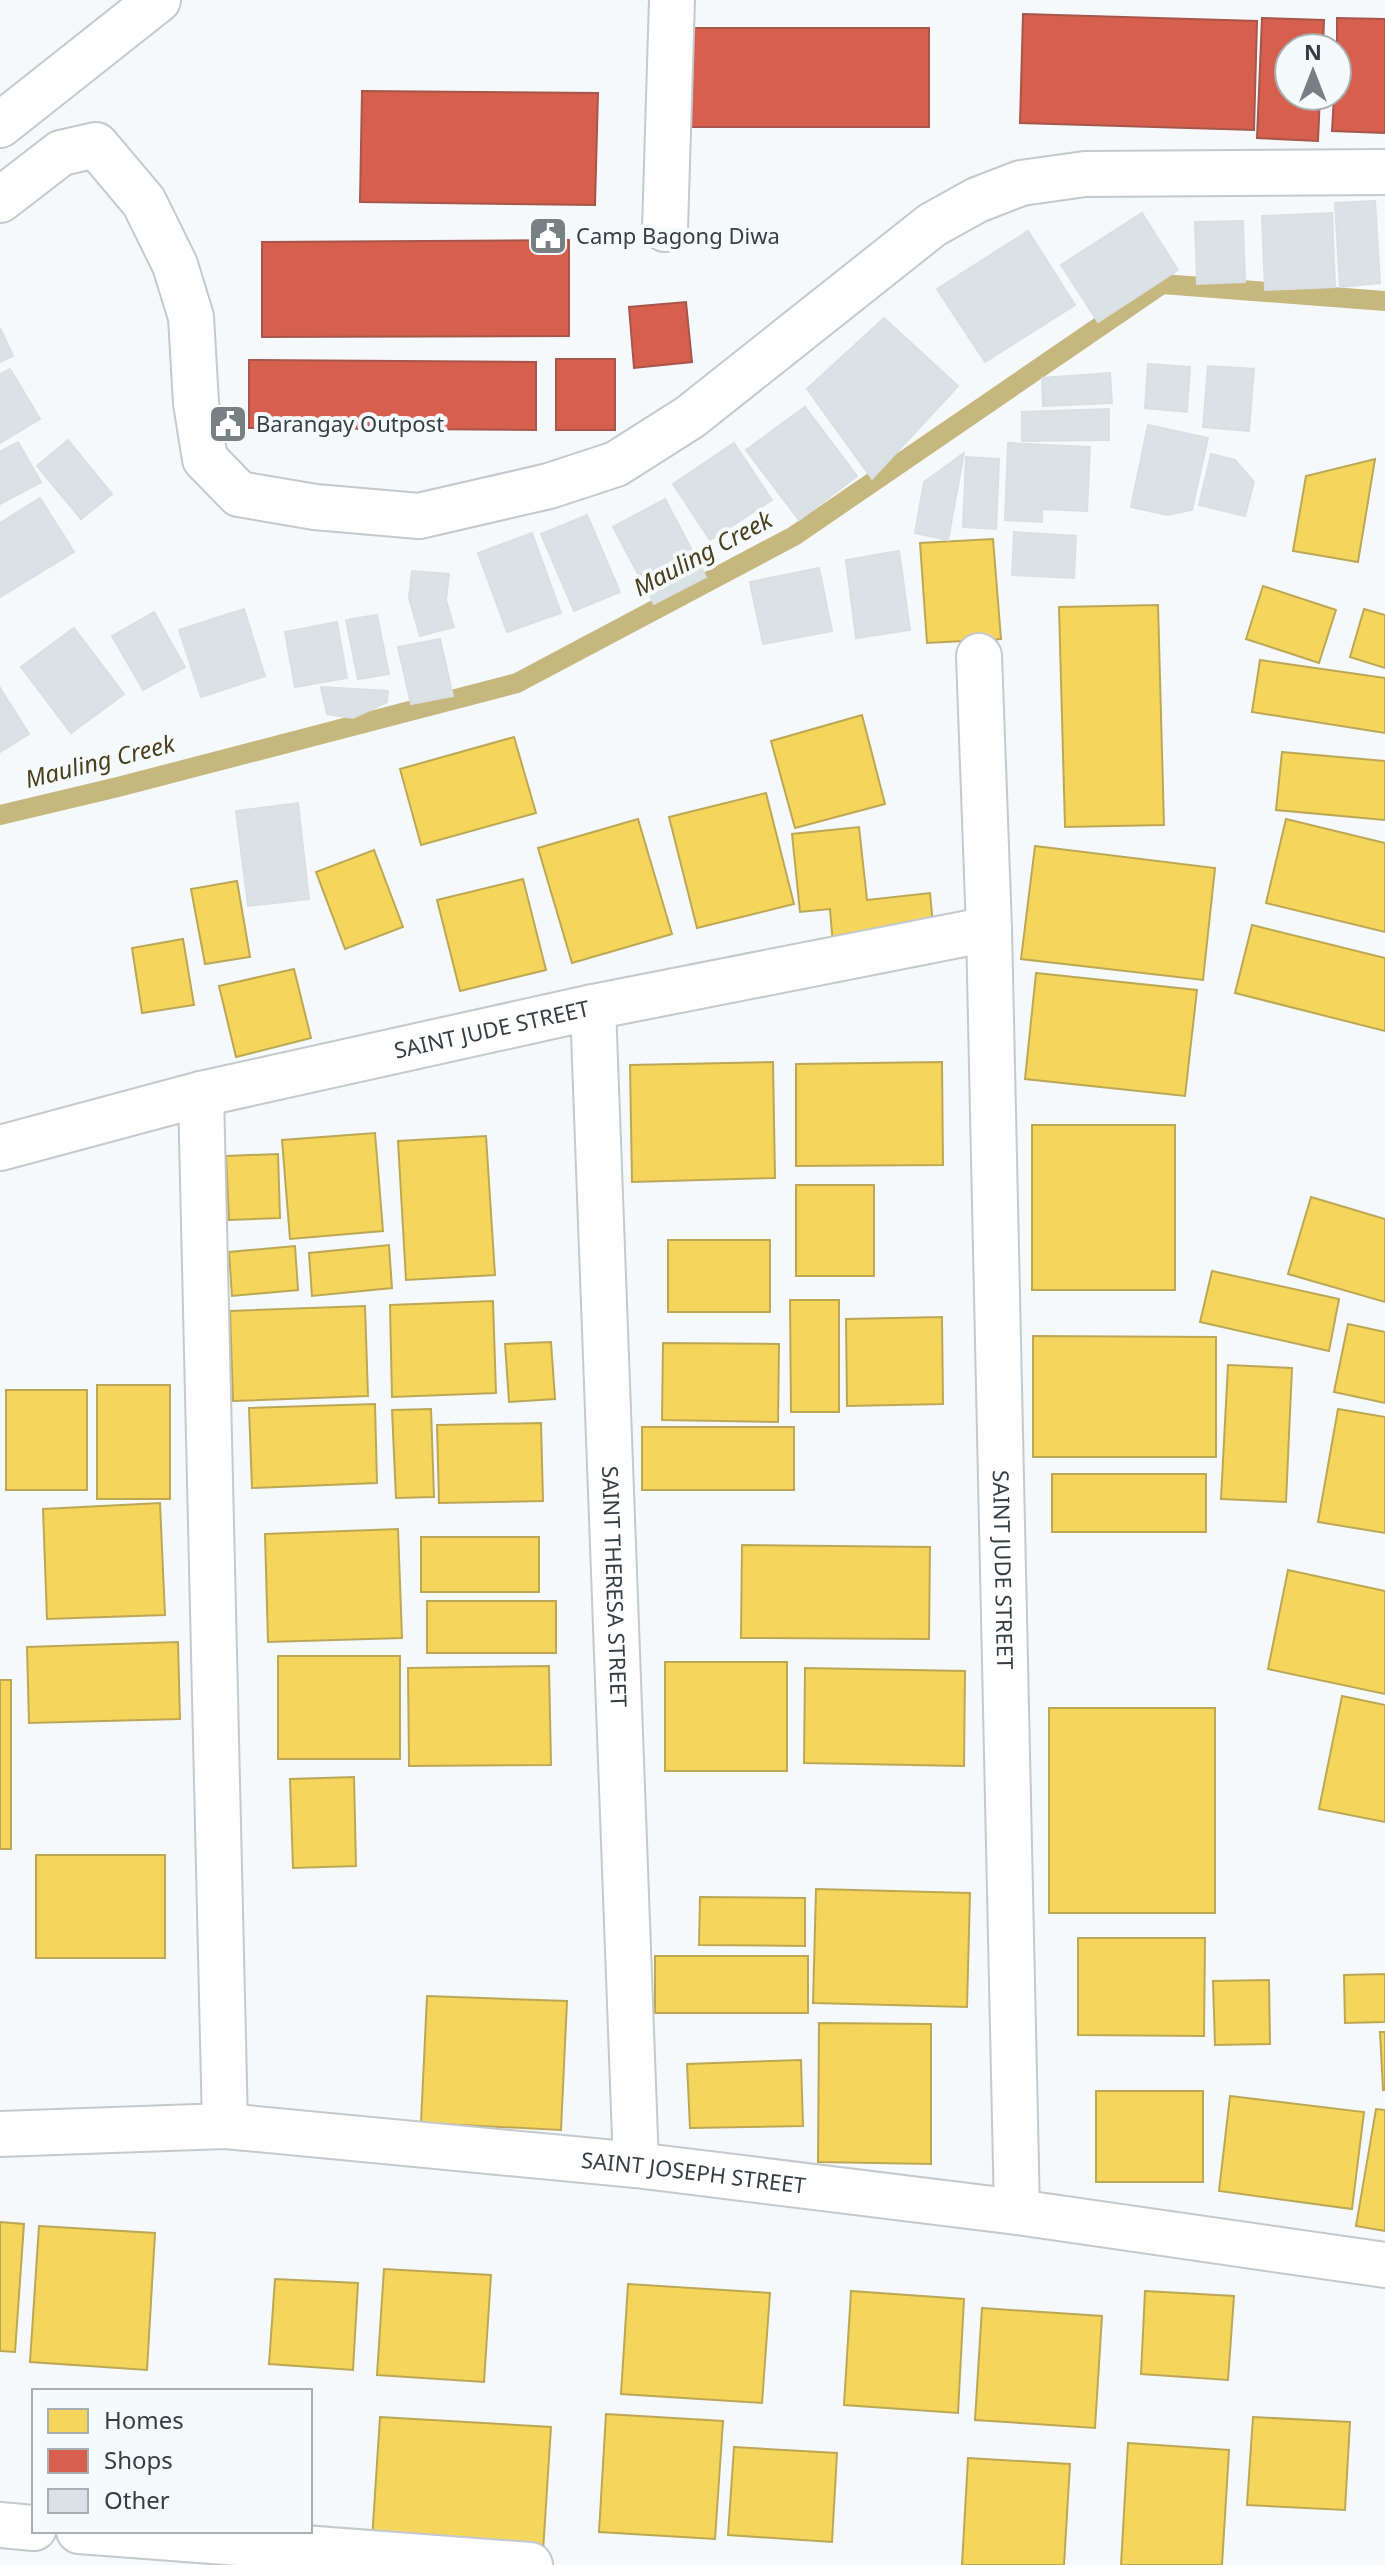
<svg xmlns="http://www.w3.org/2000/svg" width="1385" height="2565" font-family="'Noto Sans',sans-serif">
<style>
.homes{fill:#f6d55c;stroke:#bca854;stroke-width:2}
.shops{fill:#d6604d;stroke:#a6564a;stroke-width:2}
.lines{fill:none;stroke-linecap:round;stroke-linejoin:round}
.stream{stroke:#c6b77e;stroke-width:20}
.building{fill:#dbe1e4;stroke:#d9dfe2;stroke-width:2}
.minor-casing{stroke:#c3c9cc;stroke-width:48}
.minor{stroke:#fefefe;stroke-width:44}
.labels{text-anchor:middle;stroke-width:8;stroke-linejoin:round;paint-order:stroke}
.poi-label{font-size:22px;fill:#353f43;stroke:#f5fafc;text-anchor:start}
.street-label{font-size:22px;fill:#353f43;stroke:#f5fafc}
.water-label{font-size:24px;font-style:italic;fill:#493f1b;stroke:#f5fafc}
</style>
<rect width="100%" height="100%" fill="#f6f9fb"/>
<path class="homes" d="M1375 459 1358 562 1293 551 1306 476Z
M993 539 1001 639 927 643 920 543Z
M1263 586 1336 610 1319 663 1246 639Z
M1158 605 1164 825 1065 827 1059 607Z
M1364 609 1385 615V668L1350 657Z
M1260 660 1385 678V733L1252 712Z
M862 715 885 804 795 828 771 741Z
M514 737 536 813 421 845 400 769Z
M1282 752 1385 761V820L1276 810Z
M766 793 794 904 697 928 669 817Z
M638 819 672 934 572 963 538 848Z
M1286 819 1385 843V932L1266 903Z
M859 827 867 900 930 893 934 936 833 946 830 909 800 912 792 834Z
M1035 846 1215 868 1203 980 1021 959Z
M374 850 403 927 345 949 316 872Z
M523 879 546 970 460 991 437 900Z
M237 881 250 957 205 964 191 889Z
M1252 925 1385 958V1031L1235 993Z
M183 939 194 1005 142 1013 132 948Z
M294 969 311 1038 236 1057 219 986Z
M1036 973 1197 990 1185 1096 1025 1079Z
M773 1062 775 1178 632 1182 630 1065Z
M942 1062 943 1165 796 1166V1064Z
M1032 1125H1175V1290H1032Z
M375 1133 383 1231 290 1239 282 1140Z
M486 1136 495 1275 406 1280 398 1141Z
M278 1154 280 1218 229 1220 226 1156Z
M796 1185H874V1276H796Z
M1311 1197 1385 1219V1302L1288 1274Z
M668 1240H770V1312H668Z
M389 1245 392 1288 312 1296 309 1253Z
M295 1246 298 1290 232 1296 229 1252Z
M1212 1271 1339 1299 1329 1351 1200 1322Z
M790 1300H839V1412H791Z
M493 1301 496 1393 392 1397 390 1305Z
M365 1306 368 1396 233 1401 230 1311Z
M942 1317 943 1404 847 1406 846 1319Z
M1348 1324 1385 1332V1403L1334 1392Z
M1033 1336 1216 1337V1457H1033Z
M551 1342 555 1399 509 1402 505 1344Z
M663 1343 779 1344 778 1422 662 1420Z
M1228 1365 1292 1368 1286 1502 1221 1499Z
M97 1385H170V1499H97Z
M6 1390H87V1490H6Z
M375 1404 377 1483 252 1488 249 1408Z
M431 1409 434 1497 396 1498 392 1410Z
M1338 1409 1385 1417V1533L1318 1522Z
M541 1423 543 1501 439 1503 437 1425Z
M642 1427H794V1490H642Z
M1052 1474H1206V1532H1052Z
M160 1503 165 1615 47 1619 43 1509Z
M398 1529 402 1638 268 1642 265 1534Z
M421 1537H539V1592H421Z
M742 1545 930 1547 929 1639 741 1638Z
M1288 1570 1385 1591V1694L1268 1669Z
M427 1601H556V1653H427Z
M178 1642 180 1719 29 1723 27 1647Z
M278 1656H400V1759H278Z
M665 1662H787V1771H665Z
M549 1666 551 1765 409 1766 408 1668Z
M805 1668 965 1671 964 1766 804 1763Z
M0 1680H11V1849H0Z
M1342 1696 1385 1705V1822L1319 1809Z
M1049 1708H1215V1913H1049Z
M354 1777 356 1866 293 1868 290 1779Z
M36 1855H165V1958H36Z
M816 1889 970 1893 967 2007 813 2003Z
M700 1897 805 1898V1946L699 1945Z
M1078 1938H1205L1204 2036 1078 2035Z
M655 1956H808V2013H655Z
M1385 1974V2022L1345 2023 1344 1975Z
M1269 1980 1270 2044 1215 2045 1213 1981Z
M427 1996 567 2001 561 2130 421 2123Z
M819 2023 931 2024V2164L818 2162Z
M1380 2032H1385V2090H1383Z
M801 2060 803 2126 690 2128 687 2064Z
M1096 2091H1203V2182H1096Z
M1230 2096 1364 2112 1352 2209 1219 2191Z
M1376 2109 1385 2110V2231L1356 2226Z
M0 2222 24 2224 15 2352 0 2351Z
M39 2226 155 2233 147 2370 30 2362Z
M384 2269 491 2275 484 2382 377 2375Z
M275 2279 358 2283 353 2370 269 2364Z
M628 2284 770 2293 762 2403 621 2394Z
M851 2291 964 2299 958 2413 844 2405Z
M1145 2291 1234 2296 1228 2380 1141 2374Z
M982 2308 1102 2316 1095 2428 975 2420Z
M606 2414 723 2421 715 2539 599 2532Z
M380 2417 551 2427 543 2551 372 2540Z
M1253 2417 1350 2422 1345 2510 1247 2505Z
M1128 2443 1229 2450 1222 2565H1121Z
M734 2447 837 2453 832 2542 728 2535Z
M968 2458 1070 2464 1064 2565H962Z"/>
<path class="shops" d="M1023 14 1257 21 1254 130 1020 123Z
M1262 18 1324 20 1323 48H1289V96H1320L1318 141 1257 138Z
M1337 18 1385 19V133L1332 131 1334 96H1337Z
M691 28H929V127H691Z
M362 91 598 93 595 205 360 202Z
M569 240V336L262 337V242Z
M686 302 692 362 634 368 629 307Z
M556 359H615V430H556Z
M249 360 536 362V430L249 428Z"/>
<g class="lines">
<path class="stream" d="M0 815 118 787 517 683 794 536 1162 284 1385 301"/>
</g>
<path class="building" d="M1375 201 1380 283 1340 287 1335 203Z
M1142 213 1178 270 1098 322 1061 265Z
M1332 213 1335 287 1265 290 1262 216Z
M1243 221 1245 282 1197 284 1195 222Z
M1028 231 1075 305 985 362 937 289Z
M884 318 958 386 872 479 807 389Z
M0 328 13 356 0 362Z
M1148 364 1190 367 1187 412 1145 408Z
M1208 366 1254 369 1249 431 1203 427Z
M10 369 40 419 0 443V374Z
M1110 373 1112 403 1043 406 1042 378Z
M805 407 857 476 799 520 746 450Z
M1109 409V440L1022 441V412Z
M1148 425 1208 438 1192 510 1167 515 1131 507Z
M68 440 112 494 81 519 37 466Z
M18 442 41 482 0 504V452Z
M734 443 772 500 710 540 673 484Z
M1008 443 1090 447 1087 511 1042 509V522L1005 520Z
M964 453 948 540 915 533 924 482Z
M1211 454 1235 460 1254 482 1245 516 1199 505Z
M966 457 999 459 996 529 963 527Z
M40 498 74 552 0 597V523Z
M665 499 706 577 654 604 613 527Z
M587 515 620 592 574 611 541 534Z
M1014 532 1076 536 1074 578 1012 575Z
M532 533 561 613 507 632 478 553Z
M899 551 910 630 856 638 846 560Z
M819 568 832 631 763 644 750 582Z
M412 571 449 574 446 600 454 627 420 636 409 598Z
M244 609 265 676 201 697 179 630Z
M154 612 185 667 143 690 112 636Z
M377 615 389 674 358 679 346 620Z
M337 622 347 678 295 687 285 632Z
M74 628 124 694 71 733 21 667Z
M440 639 453 696 411 704 398 647Z
M321 687 388 691 387 702 353 718 327 714Z
M0 688 29 734 0 752Z
M298 803 309 899 248 906 236 811Z"/>
<g class="lines">
<defs>
<g id="minor">
<path d="M0 125 158 0"/>
<path d="M0 200 61 153 96 145 144 202 175 265 191 317 196 403 205 459 239 494 315 507 419 516 549 486 616 464 690 417 932 225 977 200 1021 183 1085 174 1385 172"/>
<path d="M665 229 672 0"/>
<path id="s1" d="M979 656 989 929 1017 2212"/>
<path id="s2" d="M593 1007 636 2165"/>
<path d="M201 1094 225 2126"/>
<path id="s3" d="M0 1148 201 1094 593 1007 989 929"/>
<path id="s4" d="M0 2134 225 2126 636 2165 1017 2212 1385 2265"/>
<path d="M0 2525 34 2528"/>
<path d="M79 2531 530 2565"/>
</g>
</defs>
<use href="#minor" class="minor-casing"/>
<use href="#minor" class="minor"/>
</g>
<defs>
<symbol id="civic-square" viewBox="-11 -11 22 22"><rect x="-9" y="-9" width="18" height="18" rx="4" fill="#798083" stroke="#f5fafc"/><path d="M-.6-6.5H3V-4.5H.6V-3L4-1V1h2V6H-6V1h2V-1L-.6-3ZM-1.2 2.5V6h2.4V2.5Z" fill="#fff"/></symbol>
</defs>
<g fill-rule="evenodd">
<use href="#civic-square" x="526" y="214" width="44" height="44"/>
<use href="#civic-square" x="206" y="402" width="44" height="44"/>
</g>
<g class="labels">
<g class="poi-label">
<text x="576" y="244">Camp Bagong Diwa</text>
<text x="256" y="432">Barangay Outpost</text>
</g>
<g class="street-label">
<text dy="8" stroke="none"><textPath href="#s3" startOffset="506">SAINT JUDE STREET</textPath></text>
<text dy="8" stroke="none"><textPath href="#s1" startOffset="914">SAINT JUDE STREET</textPath></text>
<text dy="8" stroke="none"><textPath href="#s2" startOffset="580">SAINT THERESA STREET</textPath></text>
<text dy="8" stroke="none"><textPath href="#s4" startOffset="696">SAINT JOSEPH STREET</textPath></text>
</g>
<g class="water-label">
<text transform="translate(703 554) rotate(-28)" y="8">Mauling Creek</text>
<text transform="translate(100 762) rotate(-14)" y="8">Mauling Creek</text>
</g>
</g>
<rect x="32" y="2389" width="280" height="144" fill="#f5fafc" stroke="#a8afb2" stroke-width="2"/>
<rect x="48" y="2409" width="40" height="24" fill="#f6d55c" stroke="#a8afb2" stroke-width="2"/>
<text x="104" y="2429" font-size="24" fill="#353f43">Homes</text>
<rect x="48" y="2449" width="40" height="24" fill="#d6604d" stroke="#a8afb2" stroke-width="2"/>
<text x="104" y="2469" font-size="24" fill="#353f43">Shops</text>
<rect x="48" y="2489" width="40" height="24" fill="#dbe1e4" stroke="#a8afb2" stroke-width="2"/>
<text x="104" y="2509" font-size="24" fill="#353f43">Other</text>
<g transform="translate(1313 72)"><circle r="38" fill="#f5fafc" stroke="#a8afb2" stroke-width="2"/>
<path d="M0-6L14 30L0 20L-14 30Z" fill="#798083"/>
<text y="-12" font-size="22" font-weight="bold" text-anchor="middle" fill="#353f43">N</text>
</g>
</svg>
